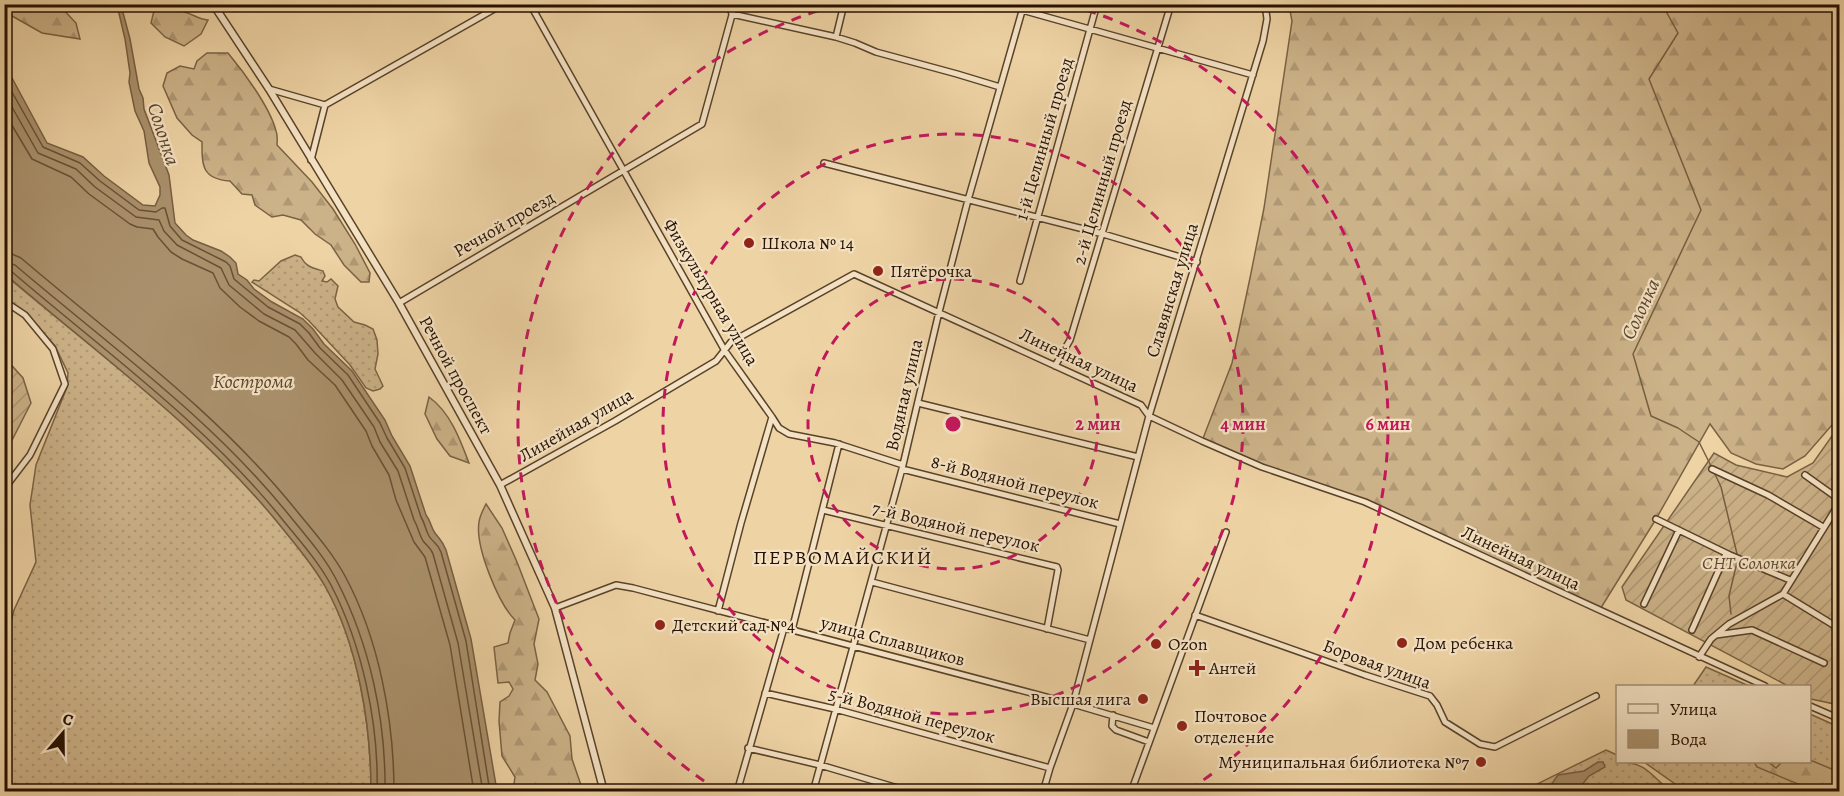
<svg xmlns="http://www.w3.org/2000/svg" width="1844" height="796" font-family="Alegreya,serif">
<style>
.grass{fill:url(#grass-dots);stroke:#7a6244;stroke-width:1.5}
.forest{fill:url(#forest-firs);stroke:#7a6244;stroke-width:1.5}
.garden{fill:url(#garden-furrows);stroke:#7a6244;stroke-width:1.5}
.water{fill:#aa916c;stroke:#765e41;stroke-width:1.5}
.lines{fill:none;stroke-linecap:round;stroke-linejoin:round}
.shore{stroke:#685136;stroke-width:1.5}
.stream{stroke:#765e41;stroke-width:1.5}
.minor-casing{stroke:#594229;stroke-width:8}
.tertiary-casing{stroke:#594229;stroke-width:9}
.minor{stroke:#f4e2c4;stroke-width:5}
.tertiary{stroke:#f4e2c4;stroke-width:6}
.ring{fill:none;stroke:#c2185b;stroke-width:3;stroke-dasharray:10 8}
.poi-dot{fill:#8f2418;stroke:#f4e2c4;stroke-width:2}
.labels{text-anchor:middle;stroke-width:4.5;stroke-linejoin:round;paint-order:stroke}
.street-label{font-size:18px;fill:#271100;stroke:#f4e2c4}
.poi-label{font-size:18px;fill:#271100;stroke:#f4e2c4;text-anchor:start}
.park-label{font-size:18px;font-style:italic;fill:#614930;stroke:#f4e2c4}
.water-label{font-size:20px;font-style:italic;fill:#5b442b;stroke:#f4e2c4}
.neighbourhood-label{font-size:20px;letter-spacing:1.5px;fill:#271100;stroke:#f4e2c4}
.centre{fill:#c2185b;stroke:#f4e2c4;stroke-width:3}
.ring-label{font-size:18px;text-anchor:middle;font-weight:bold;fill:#c2185b;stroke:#f4e2c4;stroke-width:4.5;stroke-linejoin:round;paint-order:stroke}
</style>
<defs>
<pattern id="grass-dots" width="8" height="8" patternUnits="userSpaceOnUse" patternTransform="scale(1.5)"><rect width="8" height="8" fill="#ccb288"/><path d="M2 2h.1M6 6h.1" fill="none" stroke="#af9874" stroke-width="1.8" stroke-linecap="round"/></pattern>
<pattern id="forest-firs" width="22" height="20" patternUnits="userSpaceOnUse" patternTransform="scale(1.5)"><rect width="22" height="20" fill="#ccb288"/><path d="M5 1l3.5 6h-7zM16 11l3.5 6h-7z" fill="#af9874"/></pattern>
<pattern id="garden-furrows" width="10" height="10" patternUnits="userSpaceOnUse" patternTransform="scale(1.5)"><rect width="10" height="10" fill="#ccb288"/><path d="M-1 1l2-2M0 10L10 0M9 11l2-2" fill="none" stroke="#af9874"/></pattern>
</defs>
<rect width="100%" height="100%" fill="#eed3a4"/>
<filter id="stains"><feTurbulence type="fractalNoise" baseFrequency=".00333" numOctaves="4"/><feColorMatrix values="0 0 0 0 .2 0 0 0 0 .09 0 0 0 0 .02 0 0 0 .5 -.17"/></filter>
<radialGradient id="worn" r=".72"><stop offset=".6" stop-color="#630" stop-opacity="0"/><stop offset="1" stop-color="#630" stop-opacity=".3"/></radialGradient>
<path class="grass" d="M295 255 301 257C306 267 313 268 323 271L325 276 322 281 327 282 331 279 338 286 335 299 338 307 354 322 365 325 373 329 377 340 378 354 375 369 383 386 380 389 373 391 366 388 350 365 309 321 299 312 252 282 254 280 259 281 281 261Z
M4 274C99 355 200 427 279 524 295 544 312 563 325 586 358 644 371 725 371 791H5V647L14 610 36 562 30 505 36 465 67 387 68 373 55 346 26 313 5 297Z
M1706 667 1749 686H1693Z
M1810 714 1839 727V791H1685L1644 762H1810Z
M1606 750 1617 755 1618 762C1648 762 1650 776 1671 791L1521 792Z"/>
<path class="forest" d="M5 4 59 5 76 23 80 39 42 33 5 12Z
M141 5H184V12C193 14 198 19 208 20L201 34 184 46 165 37 151 23 154 11 144 10Z
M1289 5H1839V417L1805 456 1783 469 1756 464 1731 453 1710 424 1656 519 1599 611 1365 502 1262 467 1202 441 1232 363 1250 278 1264 208 1292 21Z
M207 53H228C243 71 270 107 276 131 278 135 277 141 277 145L312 182 333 209 355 244 370 273 369 282H361L344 265 331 245 315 234 301 220 283 215 272 217 255 205 252 195 242 194 230 181C202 179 202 166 202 142L192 135 177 118 163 86 167 73 180 66 194 69 197 61Z
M429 397C450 412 460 439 469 463L450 456 437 439 425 414Z
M486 504 502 528 517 562 539 619 534 644 538 664 535 680 547 692 570 736 572 759 583 791H513L515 777 502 756 499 721 500 702 509 696 513 689 509 682 498 683 494 647 508 643 510 633 515 620C498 603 475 546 479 522 480 515 483 510 486 504Z
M1810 760 1839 772V791H1815L1757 767 1754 762H1768L1776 768 1782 762H1810Z"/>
<path class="garden" d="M5 358 23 378 31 403 5 454Z
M1839 426V705L1811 699 1810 698V686H1788L1626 600 1622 587 1714 453 1736 465 1787 477 1813 463Z"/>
<path class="water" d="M117 5H121L130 39 139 89 143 98 144 109 169 175 175 223 186 235 193 240 221 251 230 257 236 263 238 274 247 280 254 289 272 302 303 319 313 329 324 344 352 371 385 420 392 436 410 466 426 515C431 521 431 528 435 533 441 541 442 540 446 550L471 639 497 791H371C371 725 358 644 325 586 312 563 295 544 279 524 200 427 99 355 5 274V65L47 143 83 157 104 176 143 205 155 206 160 195V187L149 163 144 131 135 111 129 82 130 73 125 39Z
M1598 762H1603L1605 767 1589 776 1581 786 1582 791H1547L1551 788 1553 782 1558 775 1584 771Z"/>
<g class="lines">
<path class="shore" d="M4 78 43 147 80 163 100 181 139 210 156 212 162 208H165L170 226 182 240 226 262 230 266 234 279 268 307 300 324 309 333 320 348 348 375 380 423 387 438 405 468 421 517C425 523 425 529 429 536 433 543 437 542 441 552L466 641 490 792
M4 93 38 153 76 169 95 187 136 217 159 220 164 231 177 245 221 268 229 285 264 314 295 330 315 353 342 380 374 427 380 442 398 471 414 520C418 527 419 534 423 541 427 546 431 548 433 554L458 643 483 792
M4 112 32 159 71 177 89 194 130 224 137 227 153 229 158 237 171 252 182 259 213 273 220 288 240 307 259 321 289 337 296 344 308 360 335 385 366 431 372 446 389 475 396 500 414 542 425 557 450 645 474 792
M4 253 12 254 21 258C116 339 217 412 296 510 313 531 332 552 345 576 379 639 394 720 394 792
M4 262 15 265C110 346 211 418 289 515 306 536 325 557 337 581 370 645 386 720 385 792
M4 270 11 271C104 351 205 423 282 519 299 540 318 561 331 585 362 645 379 723 377 792"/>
<path class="stream" d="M1662 4 1678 33 1649 79 1701 210 1633 354 1651 416 1678 428 1699 442 1712 468
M1714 472 1721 487 1738 558 1729 596 1731 614
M4 782 12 792"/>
<defs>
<path id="minor" d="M530 4 725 351 772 417 741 523 718 611
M729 4 732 14 836 37 855 43 876 52 957 74 1000 87
M1022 10 1253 75
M836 37 844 4
M269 89 325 105
M325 105 503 4
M311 160 325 105
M824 163 1103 234 1197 262
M1020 281 1097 4
M4 301 25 315 53 349 65 384 30 455 4 489
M399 303 702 124 735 4
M1055 366 1070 340 1171 4
M918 403 1138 457
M772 417 779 428 789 434 835 443 903 465
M902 469 1120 524
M1712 469 1768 495 1823 527
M1805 475 1840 500
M500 485 615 421 716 361 731 342 854 274 1141 405 1149 416 1202 441 1262 467 1365 502 1765 686
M823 510 1057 567 1058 570 1047 629
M1656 519 1730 555 1790 580
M872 582 1090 640
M1783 594 1840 629
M1644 604 1679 530
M555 608 616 585 633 588 1073 704 1154 728
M1195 615 1365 675 1430 696 1437 705 1445 722 1480 744 1495 747 1596 696
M792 630 839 444
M1692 630 1726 554
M1716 635 1752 630 1824 663
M1699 657 1711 639 1729 624 1783 594 1840 502
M765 693 835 709 1050 768
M1810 706 1840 719
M1113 715 1112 726 1116 730 1149 742
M748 748 820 765 911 792
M737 792 784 628
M813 792 902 469 939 312 968 200 1024 4
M1043 792 1050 768 1073 704 1149 416 1263 41 1267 19 1265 4
M1131 792 1226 532"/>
<path id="tertiary" d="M213 4 269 89 399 303 500 485 555 608 604 792"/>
</defs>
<use href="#minor" class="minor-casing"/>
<use href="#tertiary" class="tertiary-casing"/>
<use href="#minor" class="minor"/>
<use href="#tertiary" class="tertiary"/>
</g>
<g class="ring">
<circle cx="953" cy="424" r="145"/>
<circle cx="953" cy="424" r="290"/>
<path d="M719 791A435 435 0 0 1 837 5M1069 5A435 435 0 0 1 1187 791"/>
</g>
<g class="poi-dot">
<circle cx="749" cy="243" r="6"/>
<circle cx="878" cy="271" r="6"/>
<circle cx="660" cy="625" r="6"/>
<circle cx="1402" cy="643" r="6"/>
<circle cx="1156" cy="644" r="6"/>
<path d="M1194 659h6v6h6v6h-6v6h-6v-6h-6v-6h6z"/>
<circle cx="1143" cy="699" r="6"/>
<circle cx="1182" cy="726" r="6"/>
<circle cx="1481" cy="762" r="6"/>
</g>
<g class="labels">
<g class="street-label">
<text transform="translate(1044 139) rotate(-74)" y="6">1-й Целинный проезд</text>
<text transform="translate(1102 182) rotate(-74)" y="6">2-й Целинный проезд</text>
<text transform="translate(504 224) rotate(-30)" y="6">Речной проезд</text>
<text transform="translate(1172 290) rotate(-73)" y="6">Славянская улица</text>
<text transform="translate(711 292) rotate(59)" y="6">Физкультурная улица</text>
<text transform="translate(1079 360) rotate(25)" y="6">Линейная улица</text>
<text transform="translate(456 375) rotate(61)" y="6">Речной проспект</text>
<text transform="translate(904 395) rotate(-77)" y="6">Водяная улица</text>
<text transform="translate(576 425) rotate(-30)" y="6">Линейная улица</text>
<text transform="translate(1015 482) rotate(14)" y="6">8-й Водяной переулок</text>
<text transform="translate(956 527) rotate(13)" y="6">7-й Водяной переулок</text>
<text transform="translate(1521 558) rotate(25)" y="6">Линейная улица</text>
<text transform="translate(893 641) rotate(15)" y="6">улица Сплавщиков</text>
<text transform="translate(1377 664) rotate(20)" y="6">Боровая улица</text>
<text transform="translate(912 715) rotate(15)" y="6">5-й Водяной переулок</text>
</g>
<g class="poi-label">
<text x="761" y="249">Школа № 14</text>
<text x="890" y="277">Пятёрочка</text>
<text x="672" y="631">Детский сад №4</text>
<text x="1414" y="649">Дом ребенка</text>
<text x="1168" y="650">Ozon</text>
<text x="1209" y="674">Антей</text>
<text x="1131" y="705" text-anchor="end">Высшая лига</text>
<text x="1194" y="722">Почтовое<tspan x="1194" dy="21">отделение</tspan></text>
<text x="1469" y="768" text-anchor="end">Муниципальная библиотека №7</text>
</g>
<g class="park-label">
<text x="1749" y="569">СНТ Солонка</text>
</g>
<g class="water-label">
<text transform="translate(164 134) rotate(72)" y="7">Солонка</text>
<text transform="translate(1640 309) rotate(-65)" y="7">Солонка</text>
<text x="253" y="388">Кострома</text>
</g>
<g class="neighbourhood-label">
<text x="843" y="564">ПЕРВОМАЙСКИЙ</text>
</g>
</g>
<circle cx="953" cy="424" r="9" class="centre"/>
<g class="ring-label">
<text x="1098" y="430">2 мин</text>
<text x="1243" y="430">4 мин</text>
<text x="1388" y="430">6 мин</text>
</g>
<rect width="1844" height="796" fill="none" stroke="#eed3a4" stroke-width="24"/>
<rect x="6" y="6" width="1832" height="784" fill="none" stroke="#271100" stroke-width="3"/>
<rect x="12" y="12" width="1820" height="772" fill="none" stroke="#271100" stroke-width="1.5"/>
<rect x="1616" y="685" width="195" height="78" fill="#f4e2c4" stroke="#a28e76" stroke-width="1.5"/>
<rect x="1628" y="704" width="30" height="9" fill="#f4e2c4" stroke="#a28e76" stroke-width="1.5"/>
<text x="1670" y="715" font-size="18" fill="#271100">Улица</text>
<rect x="1628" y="730" width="30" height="18" fill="#aa916c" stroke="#a28e76" stroke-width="1.5"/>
<text x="1670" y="745" font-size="18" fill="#271100">Вода</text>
<g transform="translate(63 733) rotate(20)" stroke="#f4e2c4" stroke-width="4.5" paint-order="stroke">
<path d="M0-4.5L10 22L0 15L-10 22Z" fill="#271100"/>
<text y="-9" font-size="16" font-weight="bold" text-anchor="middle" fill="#271100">С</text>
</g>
<rect width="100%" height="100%" filter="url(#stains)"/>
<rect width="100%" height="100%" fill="url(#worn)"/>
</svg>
